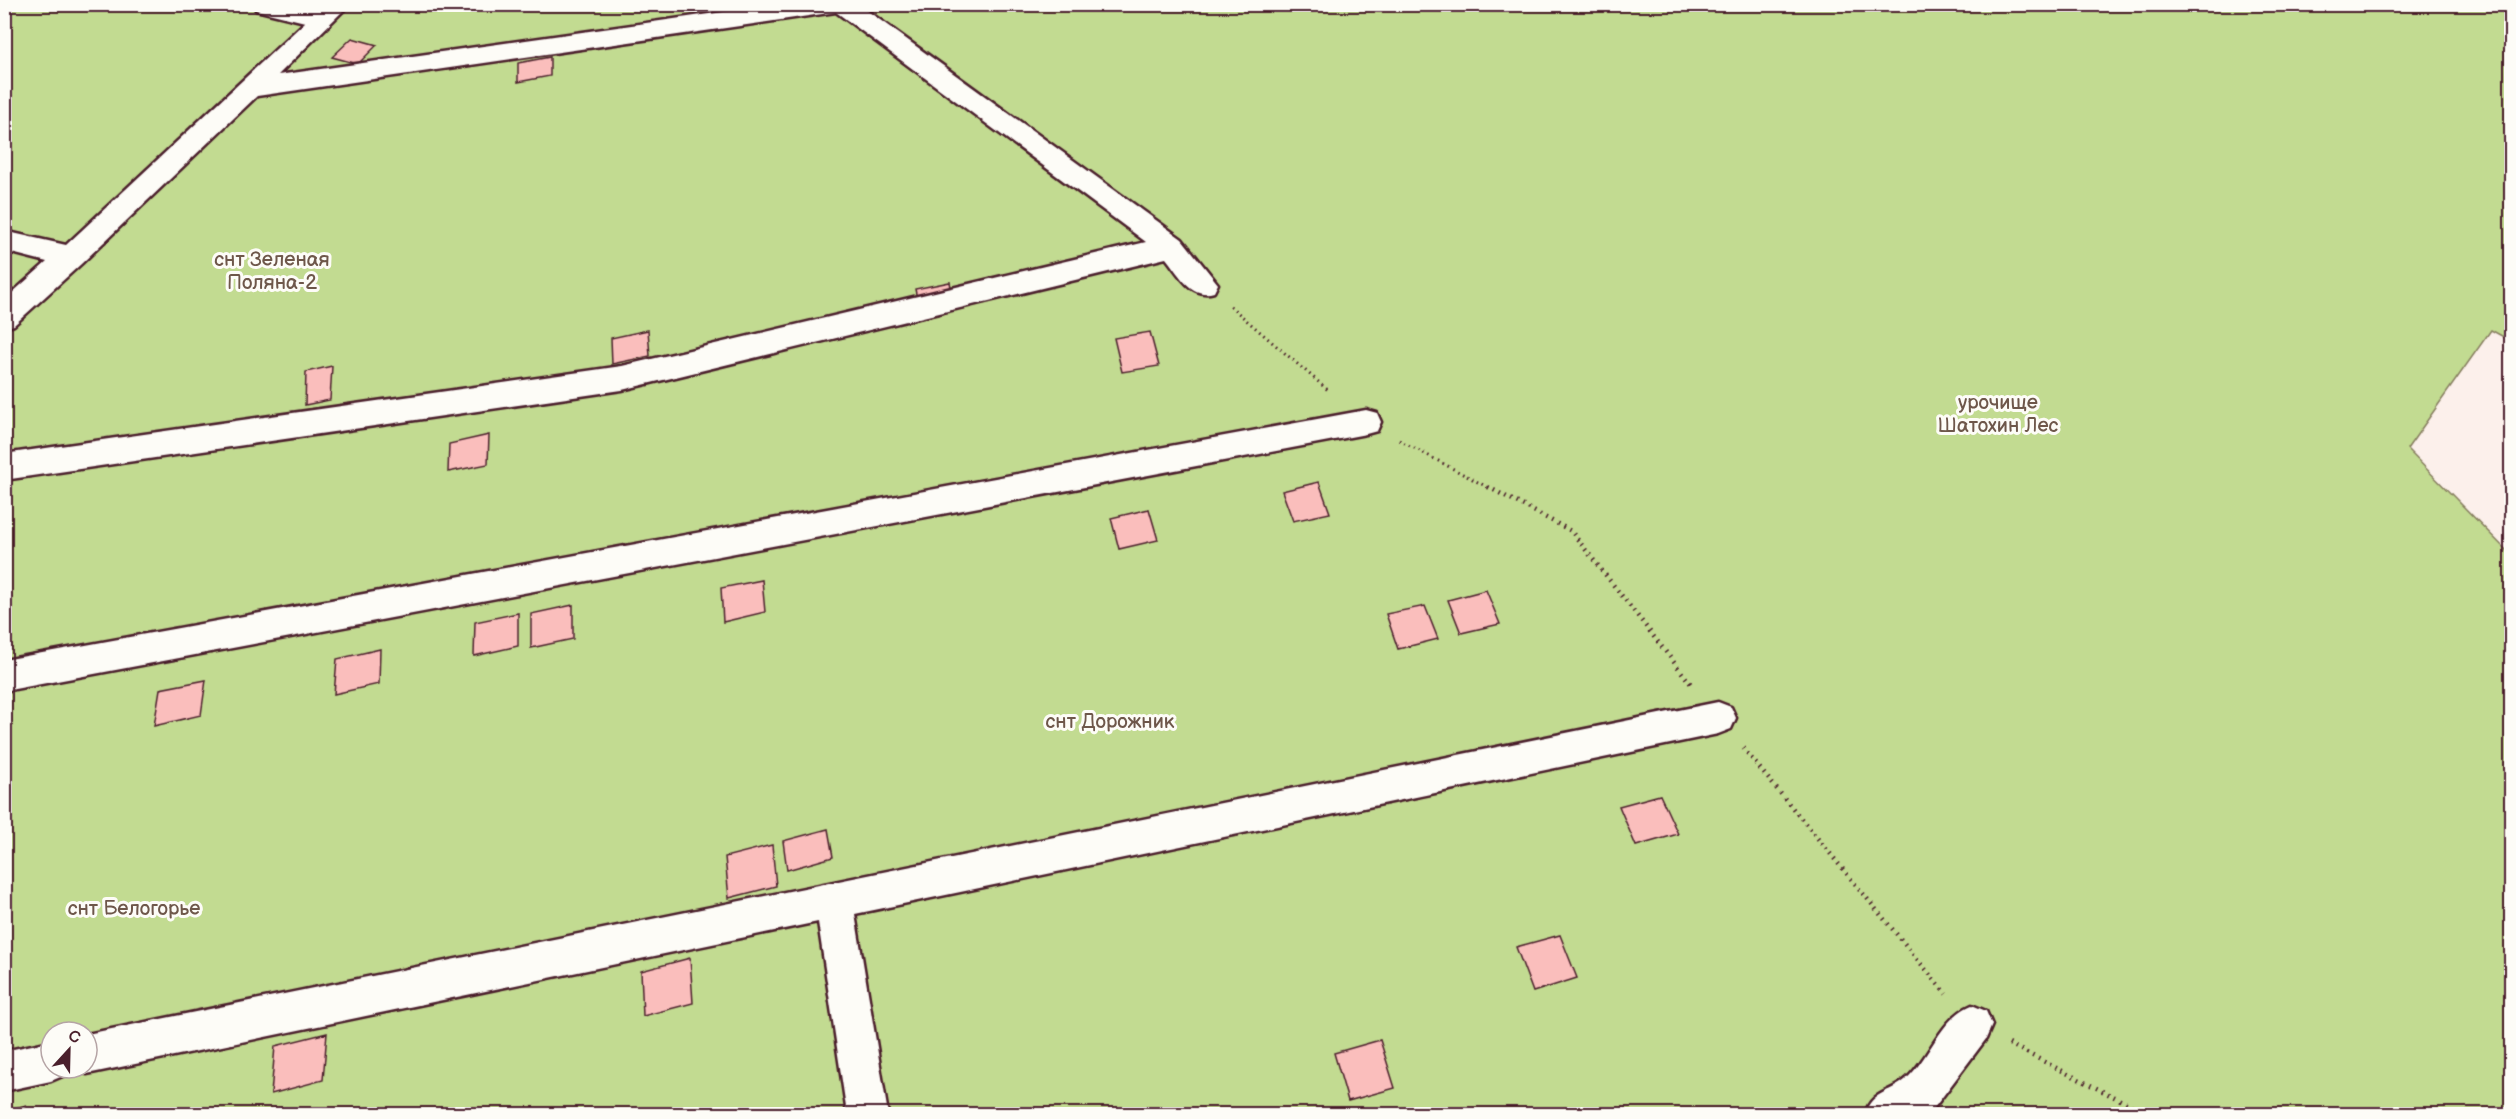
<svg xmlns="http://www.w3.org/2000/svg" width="2516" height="1119" font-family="'Balsamiq Sans',sans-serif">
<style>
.green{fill:#c2db91;stroke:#867d5e;stroke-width:1.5;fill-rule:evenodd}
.building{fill:#fabebc;stroke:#4a1f2b;stroke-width:1.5}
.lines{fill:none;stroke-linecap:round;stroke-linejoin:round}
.minor-casing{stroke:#4a1f2b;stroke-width:5}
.path-far1{stroke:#4a1f2b;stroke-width:3;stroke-dasharray:1.5 4;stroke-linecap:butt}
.path{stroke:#4a1f2b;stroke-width:4.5;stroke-dasharray:1.5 5;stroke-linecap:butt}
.minor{fill:#fdfcf7;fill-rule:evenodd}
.labels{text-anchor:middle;stroke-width:6;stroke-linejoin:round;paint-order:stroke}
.park-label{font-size:20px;fill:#6e574a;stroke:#fdfcf7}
</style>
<rect width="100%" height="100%" fill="#fcf0eb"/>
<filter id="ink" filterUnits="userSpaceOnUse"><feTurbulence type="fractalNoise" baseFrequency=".0167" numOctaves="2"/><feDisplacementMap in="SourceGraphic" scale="12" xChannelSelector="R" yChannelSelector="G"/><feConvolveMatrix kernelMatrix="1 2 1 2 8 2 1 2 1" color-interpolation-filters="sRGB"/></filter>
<g filter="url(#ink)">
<path class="green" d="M5 5H2511V341L2491 330 2407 449 2511 555V1114H5ZM51 1032H87V1068H51Z"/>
<path class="building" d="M352 38 377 45 358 64 332 57Z
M550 57V76L518 82V63Z
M950 282 955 307 920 314 915 289Z
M648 330 650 356 612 364 611 338Z
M1150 332 1159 366 1122 372 1114 338Z
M332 366 330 400 305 405 306 372Z
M489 435 488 464 448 472 449 444Z
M1319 482 1330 513 1293 521 1282 491Z
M1149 509 1158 540 1119 549 1111 518Z
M762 580 765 612 723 622 721 588Z
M1486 590 1500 624 1461 633 1448 600Z
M573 605V639L531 648V614Z
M1425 606 1438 639 1398 649 1386 614Z
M518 613V646L474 656 475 622Z
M380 649 379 684 334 694 337 659Z
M206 680 201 715 154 726 160 689Z
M1660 795 1678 834 1636 846 1619 806Z
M828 829 833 857 787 870 783 841Z
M772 845 776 886 729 898 725 857Z
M1560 935 1577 978 1533 992 1516 947Z
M690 958 693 1003 643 1016 641 971Z
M327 1033 323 1080 271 1094 275 1046Z
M1380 1040 1395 1088 1348 1101 1334 1053Z
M26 1105 25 1114H4V1111Z"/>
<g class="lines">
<defs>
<path id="minor" d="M253 4H300L318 9 323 4H350L278 75 780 4H858L1182 239 1218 284 1214 292C1191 299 1179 274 1166 258L622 390 4 480V454L622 366 1146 242 836 12 257 96 81 264 14 325 4 328V300L47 262 4 251V231L66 245 305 22 256 10Z
M1366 410 1377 413 1381 422 1377 431 1366 434 4 691V660Z
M1718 702 1731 707 1736 718 1731 729 1718 734 855 914 888 1114H847L818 922 87 1074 73 1068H87V1034Z
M1972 1005 1986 1011 1992 1025 1986 1039 1934 1108 1924 1114H1865C1872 1091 1888 1094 1905 1080 1930 1059 1939 1019 1972 1005Z
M51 1041V1068H68L65 1075 51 1081 4 1091V1051Z"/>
</defs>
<use href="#minor" class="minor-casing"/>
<path class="path-far1" d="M1230 306 1329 391
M1399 440 1491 489"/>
<path class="path" d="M1488 487 1571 531 1691 684
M1743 748 1946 994
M2009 1044 2148 1114"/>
<use href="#minor" class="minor"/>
</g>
</g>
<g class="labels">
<g class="park-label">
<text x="272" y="266">снт Зеленая<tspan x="272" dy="23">Поляна-2</tspan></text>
<text x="1998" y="409">урочище<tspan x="1998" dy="23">Шатохин Лес</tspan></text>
<text x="1110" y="728">снт Дорожник</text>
<text x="134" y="915">снт Белогорье</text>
</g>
</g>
<rect width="2516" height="1119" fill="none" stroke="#fdfcf7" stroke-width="24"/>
<rect x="12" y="12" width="2492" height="1095" fill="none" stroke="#4a1f2b" stroke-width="2" filter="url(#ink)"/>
<g transform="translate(69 1050) rotate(22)"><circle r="28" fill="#fdfcf7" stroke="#b5a4a5" stroke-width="1.5"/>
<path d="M0-4.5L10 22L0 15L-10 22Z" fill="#4a1f2b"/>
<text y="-9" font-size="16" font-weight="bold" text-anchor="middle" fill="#4a1f2b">С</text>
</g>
</svg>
